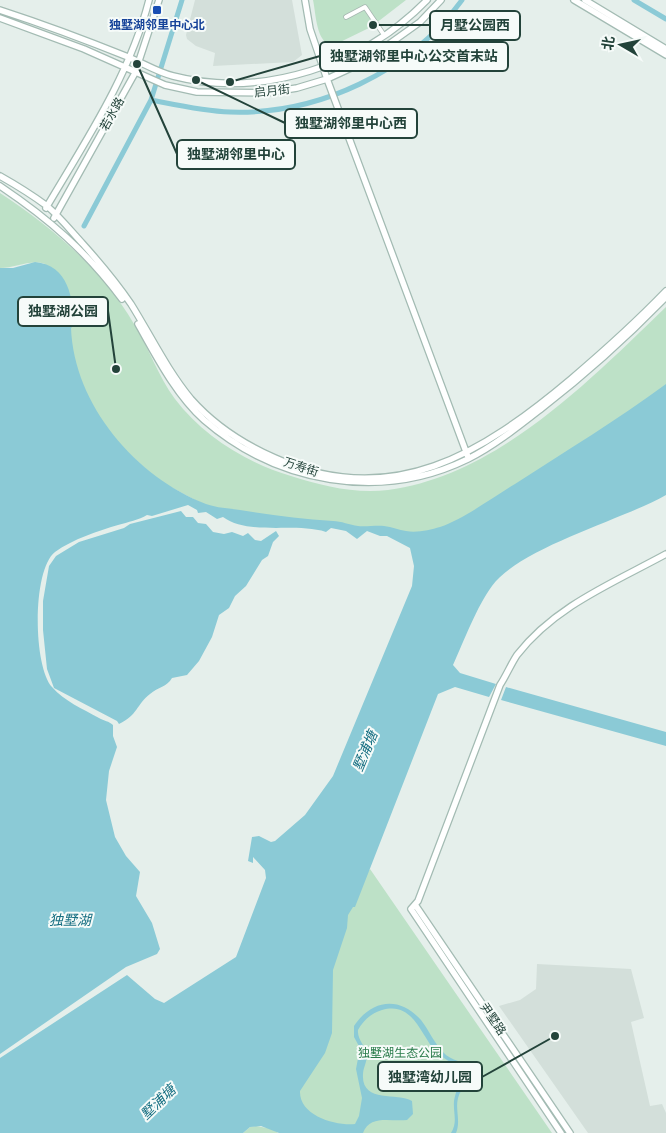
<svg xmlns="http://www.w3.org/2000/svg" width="666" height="1133" font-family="'Archivo Narrow','Noto Sans SC',sans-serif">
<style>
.built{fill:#d3dfda}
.green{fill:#bde1c7}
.water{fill:#8bcad6}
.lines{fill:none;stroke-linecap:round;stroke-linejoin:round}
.canal{stroke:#8bcad6;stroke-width:5}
.street-casing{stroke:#a7b8b2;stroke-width:5.5}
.secondary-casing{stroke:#a3bbb3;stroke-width:8}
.street{stroke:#fff;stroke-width:4}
.secondary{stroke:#fff;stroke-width:5.5}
.transit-dot{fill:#1a4fb4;stroke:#f6fbf9;stroke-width:2}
.labels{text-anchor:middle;stroke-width:4;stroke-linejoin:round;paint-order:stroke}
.transit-label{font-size:12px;font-weight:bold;fill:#164399;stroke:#f6fbf9}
.street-label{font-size:12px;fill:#23433a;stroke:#f6fbf9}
.park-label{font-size:12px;fill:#2a7c4b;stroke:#f6fbf9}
.water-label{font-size:14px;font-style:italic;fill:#187083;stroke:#f6fbf9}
.leader{fill:none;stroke:#23433a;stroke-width:2}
.callout-dot{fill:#23433a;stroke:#f6fbf9;stroke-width:2}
.callout{fill:#f6fbf9;stroke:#23433a;stroke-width:2}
.callout-label{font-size:14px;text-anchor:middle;font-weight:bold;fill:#23433a}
</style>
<rect width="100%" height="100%" fill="#e5efeb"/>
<path class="built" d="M195 0H292L302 55 293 62 213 66 215 53 196 46 187 39 186 35Z
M537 964 631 969 644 1018 631 1022 650 1106 662 1104 666 1113V1133H588L499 1006 520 1000 536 989Z"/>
<path class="green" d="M313 0H406L371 27 332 46C316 42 316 14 313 0Z
M0 193C52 227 102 269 134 324 149 348 158 376 175 399 203 436 247 463 291 476 322 486 355 494 388 490 498 475 589 381 666 307V404L427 541 383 529 271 518 206 506 158 480 112 438 92 407 78 375 45 264C31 259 15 268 0 268Z
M370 869 552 1133H289C295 1097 303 1061 312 1025 324 971 337 915 370 869Z
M256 1126 273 1129 278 1133H243L250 1127Z"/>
<path class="water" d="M35 262C69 265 73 299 74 325L71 328C74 405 136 477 206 504 217 508 228 508 240 510 271 515 301 519 333 521 341 521 350 525 358 526 366 527 376 525 384 526 392 527 399 530 406 531 417 533 430 530 440 527 464 519 493 497 515 484 566 451 617 420 666 384V495C622 520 519 548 492 586 477 606 464 641 453 665L460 673 496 684 489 697 455 687 438 694 355 907H353L348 915 347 928 333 970 332 1033 325 1053 300 1091C299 1116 336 1126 355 1124L359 1116 362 1098 356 1069 360 1048 354 1037V1026C371 1000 399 995 421 1020 429 1030 434 1043 443 1052 451 1062 465 1060 473 1069 472 1080 461 1087 458 1098 455 1110 461 1121 456 1133H451C458 1122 453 1113 454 1101 456 1090 461 1081 458 1069 452 1061 443 1059 436 1052 420 1034 413 1001 382 1010 371 1013 363 1021 358 1030 357 1040 366 1046 367 1055 367 1062 363 1068 363 1074 361 1104 397 1092 412 1101L413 1114 407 1120C391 1122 370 1114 363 1133H279L261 1126 250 1127 243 1133H0V1058L127 975 155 999 164 1003 236 957 266 878 265 870 253 857V863L248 861 252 837 259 836 271 842 275 841 305 815 333 776 412 586 414 566 410 548 387 536H380L367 531 357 539 346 531 331 528 326 532C294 522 249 536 223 517L217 519 206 512 198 513 197 510 188 505 152 516 147 515C139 520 128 522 118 525 98 531 73 539 55 552 32 570 33 666 52 687 64 701 83 709 99 718 104 721 109 721 113 725V736L117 747 109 771 106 800 115 837 126 856 140 872 136 896 152 923 160 949 157 954 126 967 0 1054V268H13Z
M181 511 186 517H193L198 523 206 524 213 532 224 534 232 532 243 536 248 533 255 540 261 541 276 531 279 536 273 542 268 556 262 560 246 586 235 596 229 608 219 615 212 637 199 661 187 675 172 678C167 687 158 687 150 694 136 705 138 715 119 724L117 721 54 688 47 669 43 630V601L49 566 56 556 79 542 124 528 130 524Z
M506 687 666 732V746L501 700Z"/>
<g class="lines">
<path class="canal" d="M634 0 666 19
M151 100C177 105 203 111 230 112 318 115 410 72 462 0
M84 226 151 100 182 0"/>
<defs>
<path id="street" d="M346 17 365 7 384 35"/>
<path id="secondary" d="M305 0 310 29 327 79 468 457
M574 0 666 55
M585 0 666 49
M0 10C43 24 86 40 128 57 143 63 157 72 173 76 262 99 364 65 427 0
M0 18 84 49 165 85 197 92 266 93 297 88 327 79 364 62 420 22 441 0
M0 176C16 185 32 195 47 206 60 217 71 231 83 244 100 263 116 282 131 304 151 336 167 370 191 399 214 425 243 444 275 458 392 511 483 453 571 379 604 351 636 322 666 291
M0 186C49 219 86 251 122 299
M46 208C85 142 130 75 149 0
M54 218 135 73 159 0
M138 324C156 356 176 395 204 420 277 483 380 502 468 459 494 446 519 426 542 408 586 374 627 337 666 297
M416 906 570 1133
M561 1133 411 909 418 901 500 685C506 676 511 664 517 655 555 606 613 583 666 554"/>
</defs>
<use href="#street" class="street-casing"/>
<use href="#secondary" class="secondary-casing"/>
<use href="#street" class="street"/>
<use href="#secondary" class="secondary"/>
</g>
<rect class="transit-dot" x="152" y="5" width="10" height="10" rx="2.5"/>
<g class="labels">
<g class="transit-label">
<text x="157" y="29">独墅湖邻里中心北</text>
</g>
<g class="street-label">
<text transform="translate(272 91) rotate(-6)" y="4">启月街</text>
<text transform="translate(112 114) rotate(-61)" y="4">若水路</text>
<text transform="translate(301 467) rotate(18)" y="4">万寿街</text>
<text transform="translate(493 1019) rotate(56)" y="4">尹墅路</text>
</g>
<g class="park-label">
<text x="400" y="1057">独墅湖生态公园</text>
</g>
<g class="water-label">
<text transform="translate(365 751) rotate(-67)" y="5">墅浦塘</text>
<text x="70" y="925">独墅湖</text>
<text transform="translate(158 1102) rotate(-44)" y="5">墅浦塘</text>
</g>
</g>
<path class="leader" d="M373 25L430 25M230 82L320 56M196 80L285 123M137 64L177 154M116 369L108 311M555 1036L482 1077"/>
<g class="callout-dot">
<circle cx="373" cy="25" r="5"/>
<circle cx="230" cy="82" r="5"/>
<circle cx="196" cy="80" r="5"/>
<circle cx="137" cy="64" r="5"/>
<circle cx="116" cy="369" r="5"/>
<circle cx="555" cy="1036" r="5"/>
</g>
<g class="callout">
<rect x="430" y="11" width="90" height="29" rx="5"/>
<rect x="320" y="42" width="188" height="29" rx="5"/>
<rect x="285" y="109" width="132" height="29" rx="5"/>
<rect x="177" y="140" width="118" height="29" rx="5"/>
<rect x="18" y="297" width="90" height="29" rx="5"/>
<rect x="378" y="1062" width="104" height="29" rx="5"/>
</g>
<g class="callout-label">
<text x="475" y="30">月墅公园西</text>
<text x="414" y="61">独墅湖邻里中心公交首末站</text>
<text x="351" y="128">独墅湖邻里中心西</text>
<text x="236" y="159">独墅湖邻里中心</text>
<text x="63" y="316">独墅湖公园</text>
<text x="430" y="1082">独墅湾幼儿园</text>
</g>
<g transform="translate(621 45) rotate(279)" stroke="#f6fbf9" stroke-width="4" paint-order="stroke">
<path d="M0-4L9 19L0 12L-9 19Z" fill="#23433a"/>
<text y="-8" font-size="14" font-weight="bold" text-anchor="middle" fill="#23433a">北</text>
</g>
</svg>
